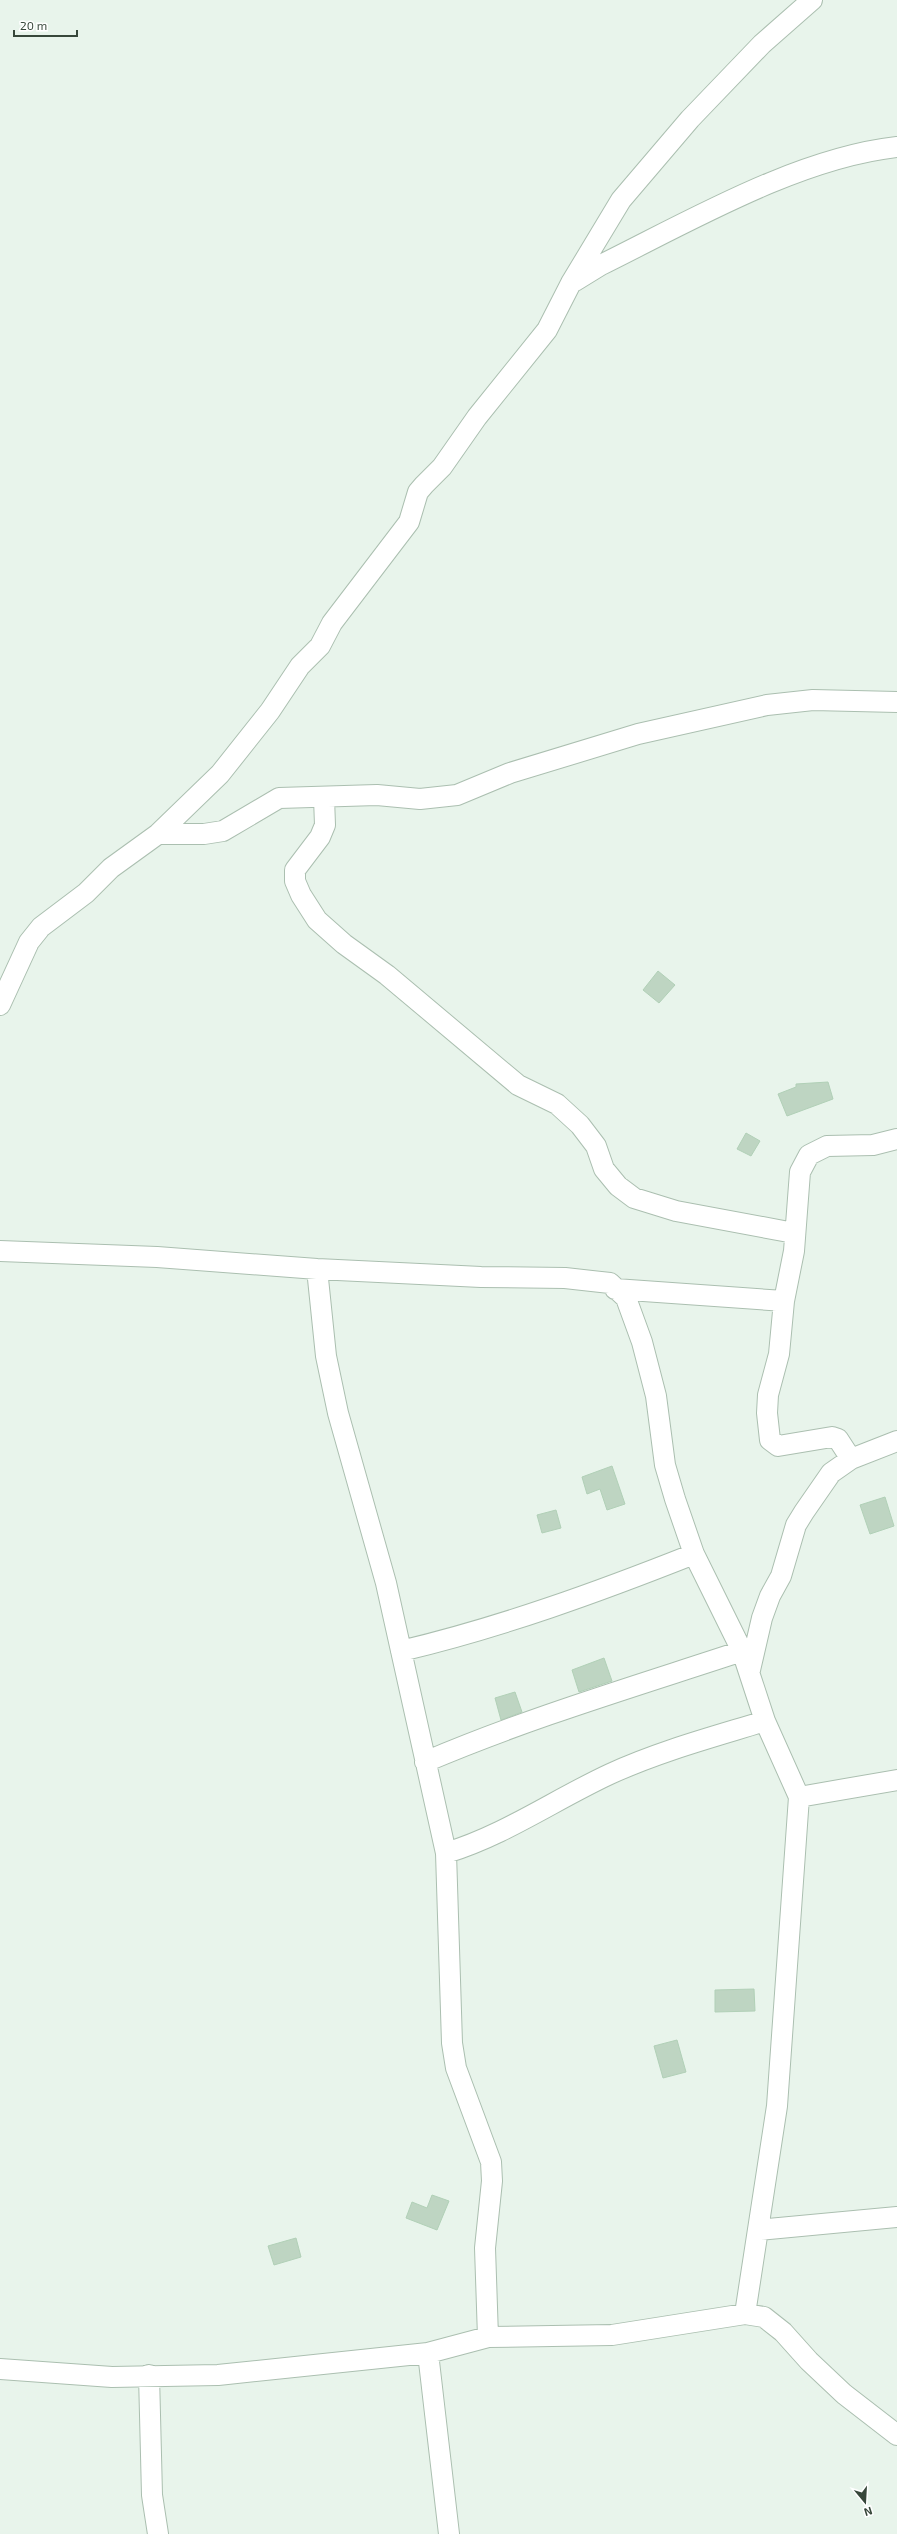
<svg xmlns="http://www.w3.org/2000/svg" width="897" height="2534" font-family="'Exo 2',sans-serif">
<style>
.building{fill:#bed5c2;stroke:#b1d0b7}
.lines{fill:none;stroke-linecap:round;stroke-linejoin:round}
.minor-casing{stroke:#abbfb0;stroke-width:22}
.minor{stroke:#fff;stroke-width:20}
</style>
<rect width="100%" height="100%" fill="#e8f4eb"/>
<path class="building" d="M658 971 675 985 659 1003 643 990Z
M828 1082 833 1099 787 1116 778 1094 796 1087V1084Z
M746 1133 760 1141 751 1156 737 1149Z
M612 1466 625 1504 607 1510 600 1489 587 1494 582 1477Z
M885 1497 894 1526 870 1534 860 1505Z
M556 1510 561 1528 542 1533 537 1515Z
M604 1658 612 1681 579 1692 572 1670Z
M515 1692 522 1712 501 1720 495 1698Z
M754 1989 755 2011 715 2012V1990Z
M677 2040 686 2072 663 2078 654 2046Z
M432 2195 449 2201 437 2230 406 2218 412 2202 427 2208Z
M296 2238 301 2257 274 2265 268 2246Z"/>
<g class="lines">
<defs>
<path id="minor" d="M575 281 601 265C690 221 798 158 897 147
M324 798 325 825 320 837 295 870V881L301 895 317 920 344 944 387 975 518 1085 557 1104 580 1125 596 1146 604 1169 618 1186 634 1198 676 1211 794 1233
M158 834H204L223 831 279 798 377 795 420 799 457 795 510 773 638 734 767 705 813 700 897 702
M0 1005 29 942 41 927 86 893 111 868 158 834 220 774 270 711 300 666 320 646 332 623 409 522 418 492 424 485 442 467 477 417 547 330 571 283 621 200 690 119 762 44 812 0
M0 1251 157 1257 317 1269 481 1277 565 1278 610 1283 626 1298 642 1342 656 1396 665 1465 675 1499 694 1554 742 1651 765 1721 799 1797 777 2106 745 2314
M317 1269 326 1356 338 1413 386 1583 446 1853 452 2043 456 2068 491 2162 492 2181 485 2248 488 2337
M615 1289 784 1301
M851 1459 838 1439 832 1437 778 1446 770 1440 767 1413 768 1395 779 1354 784 1301 794 1251 800 1172 809 1155 827 1146 873 1145 897 1139
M401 1651C502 1627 598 1592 694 1554
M750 1670 762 1618 770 1596 781 1576 796 1525 804 1512 831 1473 851 1459 897 1441
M425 1762C528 1718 636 1686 742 1651
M799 1797 897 1780
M446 1853C505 1835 554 1800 610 1774 660 1751 713 1737 765 1721
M758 2230 897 2217
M428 2353 449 2534
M0 2369 112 2377 218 2375 428 2353 488 2337 612 2335 745 2314 764 2317 783 2332 809 2361 844 2394 897 2435
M149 2375 152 2495 158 2534"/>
</defs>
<use href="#minor" class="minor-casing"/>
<use href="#minor" class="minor"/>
</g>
<g transform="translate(865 2502) rotate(162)" stroke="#ffffff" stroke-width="3" paint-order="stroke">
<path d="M0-3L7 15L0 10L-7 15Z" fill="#37473a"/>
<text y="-6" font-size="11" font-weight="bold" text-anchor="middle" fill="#37473a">N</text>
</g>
<path d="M14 30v6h63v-6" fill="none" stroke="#37473a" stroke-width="2"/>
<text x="20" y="30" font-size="12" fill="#37473a" stroke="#ffffff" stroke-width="3" paint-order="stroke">20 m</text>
</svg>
